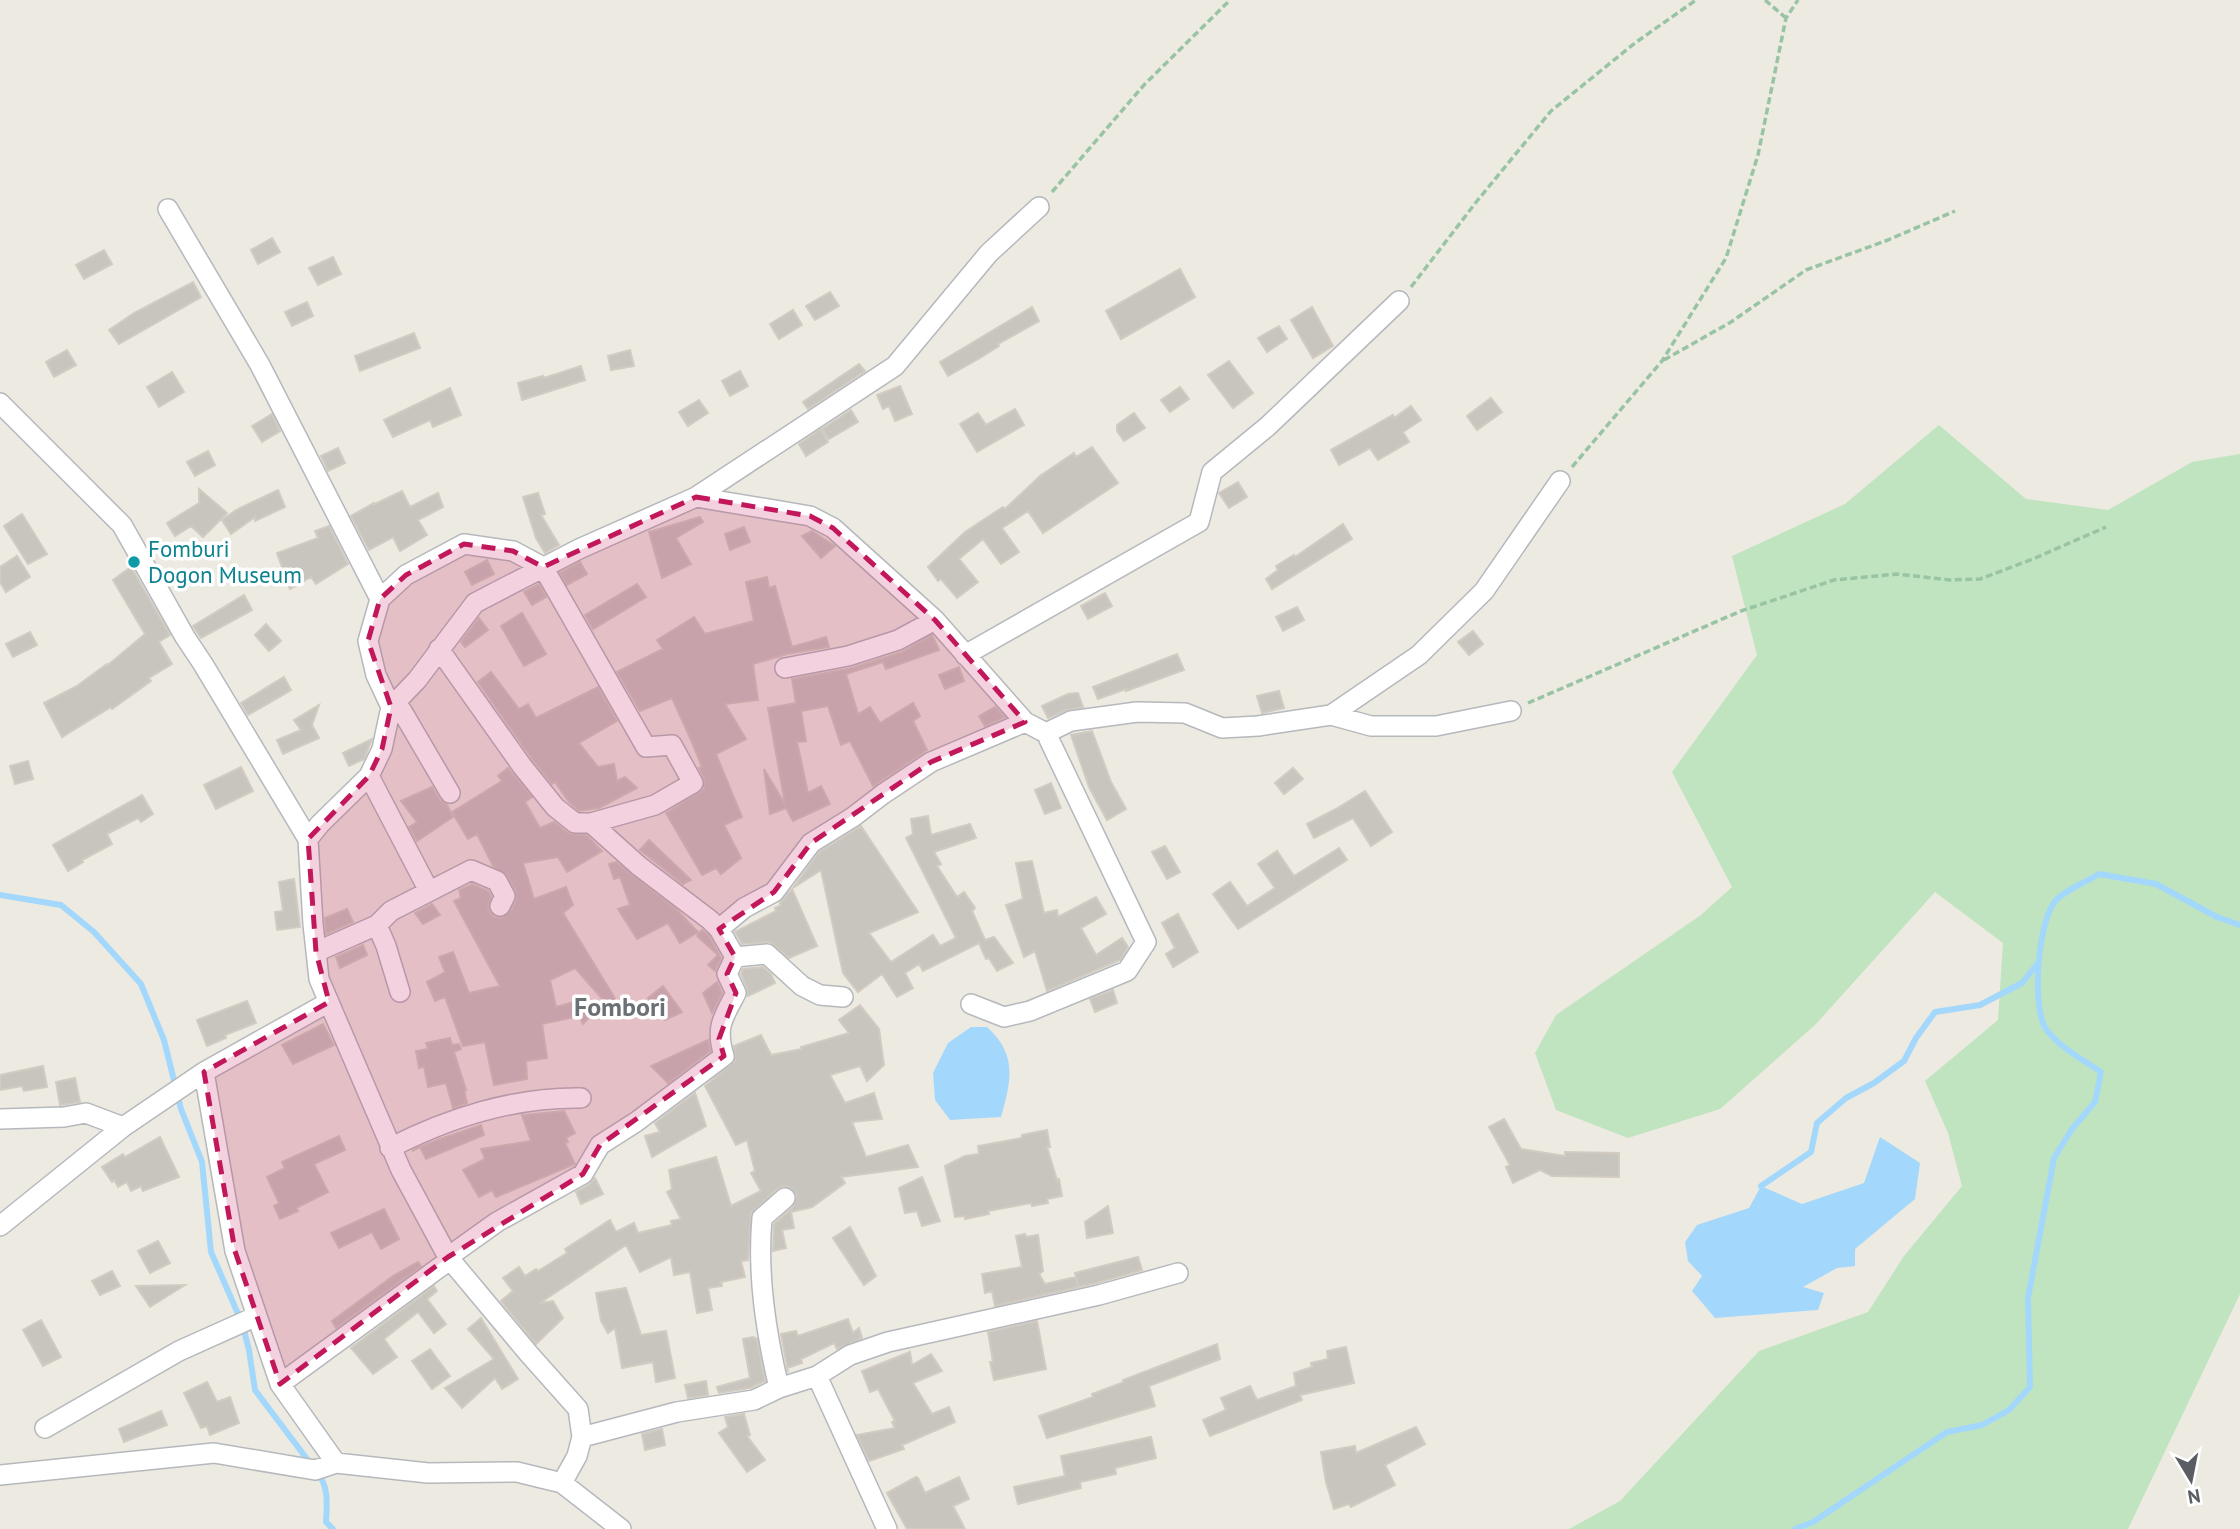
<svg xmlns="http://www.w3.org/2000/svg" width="2240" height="1529" font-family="'PT Sans',sans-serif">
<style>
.green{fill:#c0e4bf}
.water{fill:#a3d8fc}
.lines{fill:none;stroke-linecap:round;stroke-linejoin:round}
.stream{stroke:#a3d8fc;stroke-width:6}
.building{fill:#c8c5bf;stroke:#d1cbc1;stroke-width:2}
.minor-casing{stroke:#b5b8bc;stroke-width:22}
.path{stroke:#99c4a3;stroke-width:3.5;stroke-dasharray:7 3.5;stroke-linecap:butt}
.minor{stroke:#fff;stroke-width:19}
.marked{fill:#c2185b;fill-opacity:0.2;stroke:#c2185b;stroke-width:5;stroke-dasharray:14 9;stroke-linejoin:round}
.culture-dot{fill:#0f9aa8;stroke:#fff;stroke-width:2.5}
.labels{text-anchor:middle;stroke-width:7;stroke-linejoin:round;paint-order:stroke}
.culture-label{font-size:23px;fill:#0d838f;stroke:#fff;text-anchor:start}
.quarter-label{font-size:26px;font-weight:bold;fill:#6b7074;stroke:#fff}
</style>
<rect width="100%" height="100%" fill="#edeae2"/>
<path class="green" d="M1939 425 2026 499 2108 510 2192 462 2240 454V1294L2128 1529H1569L1620 1501 1759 1351 1868 1312 1904 1256 1962 1186 1948 1133 1925 1081 1998 1020 2003 943 1935 892 1816 1024 1720 1109 1628 1138 1556 1110 1535 1053 1556 1015 1701 915 1732 887 1672 772 1757 655 1732 556 1845 504Z"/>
<path class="water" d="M971 1027H987C1018 1055 1011 1081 1001 1117L950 1120 935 1100 933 1073 948 1043Z
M1880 1137 1920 1163 1915 1199 1855 1249V1266L1837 1268 1803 1287 1824 1293 1818 1310 1715 1318 1692 1291 1702 1276 1688 1261 1685 1242 1697 1225 1749 1208 1761 1186 1802 1204 1864 1183Z"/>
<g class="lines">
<path class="stream" d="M0 895 61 905 94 932 141 984 164 1040 181 1109 202 1162 211 1252 242 1323 249 1350 255 1390 310 1463
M1761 1186 1811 1152 1817 1123 1846 1098 1874 1083 1904 1061 1916 1038 1935 1012 1980 1005 2022 983 2038 963
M317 1472C329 1487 327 1503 326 1522L333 1529
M1795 1529 1813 1522 1947 1432 1982 1425 2009 1410 2030 1387 2028 1298 2054 1158 2072 1129 2095 1102 2101 1072C2083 1060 2059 1047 2046 1029 2031 1007 2038 917 2057 899 2068 889 2086 882 2099 874L2156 884 2217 917 2240 925"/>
</g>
<path class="building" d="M272 238 280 252 258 264 251 250Z
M104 250 112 264 84 279 76 265Z
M333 257 341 274 318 285 309 268Z
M1180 269 1195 297 1121 339 1106 311Z
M193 282 201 297 119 344 109 330 134 313Z
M830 292 839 306 815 320 806 306Z
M307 302 313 316 292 326 285 312Z
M1032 307 1039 321 998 344 999 346 980 358 948 376 940 362Z
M1312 307 1333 346 1313 358 1291 320Z
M793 310 802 325 779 339 770 324Z
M1279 326 1287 339 1267 352 1258 338Z
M414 333 420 348 360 371 355 356Z
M67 350 76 365 54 377 46 362Z
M630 350 634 366 611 370 608 356Z
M1229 361 1253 393 1233 408 1208 375Z
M859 364 865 371 808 409 803 402Z
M581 366 585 380 522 400 518 383 543 376 544 378Z
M740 371 748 386 730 396 722 381Z
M172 372 184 392 159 407 147 387Z
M900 386 912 414 895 421 889 406 883 409 877 395Z
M1180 387 1189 399 1170 412 1161 400Z
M450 388 461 415 433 427 430 420 393 437 384 420Z
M1491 398 1502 412 1477 430 1467 416Z
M699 400 708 413 688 426 679 412Z
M1411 406 1421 420 1403 432 1409 442 1378 460 1370 448 1339 465 1331 450 1393 415 1394 418Z
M1015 409 1024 425 977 452 960 424 978 413 986 425Z
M851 410 858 422 829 439 822 429Z
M1134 413 1145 428 1124 441 1117 431V425Z
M272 414 280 431 262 442 252 426Z
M821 429 828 442 806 456 799 444Z
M1092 447 1118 483 1043 533 1028 511 1002 528 1019 552 1001 564 983 539 959 559 978 582 957 598 941 579 938 581 928 567 965 532 1003 507 1005 509 1040 476 1074 453 1076 457Z
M338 448 345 463 328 471 321 456Z
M208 451 215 465 195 476 187 462Z
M1238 482 1247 497 1229 508 1219 493Z
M199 489 227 513 203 537 191 526 175 536 167 523 199 503Z
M278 490 285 507 255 521V517L231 534 222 520 236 510Z
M402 491 410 507 438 493 443 507 418 520 427 535 412 544 400 551 393 537 369 550 351 516 374 503 375 504Z
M538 493 545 514 541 515 559 545 545 553 536 538 523 497Z
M22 514 47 554 28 564 4 526Z
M700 517 703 522 676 538 691 564 662 578 649 532Z
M1343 524 1352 539 1272 589 1266 579 1278 570 1276 566 1294 555 1295 557Z
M329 526 348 564 316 584 311 577 290 589 277 553 318 538 315 531Z
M744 527 750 542 730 550 725 534Z
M812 531 835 546 821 558 802 536Z
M17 556 30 577 6 592 0 582V567Z
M487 560 494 574 472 585 465 572Z
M580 562 587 574 567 585 560 573Z
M131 567 170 635 159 642 172 664 149 678 151 681 112 709 111 707 62 737 44 703 77 686 107 664 108 665 145 634 113 580Z
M767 577 769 588 775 586 792 647 826 637 829 647 787 654 753 664 758 700 725 704 746 739 716 754 742 817 724 825 741 858 721 874 716 868 702 875 666 813 704 789V778L699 768 702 767 691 740 672 698 640 711 617 672 663 649 657 640 694 617 705 634 754 621 746 582Z
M539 584 546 597 532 605 524 592Z
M637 584 646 597 593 629 585 615Z
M1105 593 1112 606 1088 619 1081 606Z
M244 595 252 610 201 638 193 626Z
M1297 607 1304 620 1283 631 1276 617Z
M522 613 546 654 524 666 501 626Z
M479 618 488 630 465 647 461 642Z
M266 624 281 641 269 651 255 635Z
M1473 631 1483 644 1469 655 1458 642Z
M30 632 37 645 13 657 6 644Z
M932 635 939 650 886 669 883 662 846 674 858 714 870 707 880 723 913 703 920 716 913 721 927 750 873 786 850 741 841 745 828 706 801 711 806 741 797 742 808 793 821 786 830 804 793 821 786 808 770 814 764 769 785 804 768 708 796 703 792 679 852 668 902 652Z
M1177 654 1184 670 1126 691V689L1098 699 1093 687Z
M959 667 964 681 945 689 939 675Z
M491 672 519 709 528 704 536 718 598 687 617 721 579 743 598 767 614 764 617 781 625 777 637 788 599 808 579 811 569 802 555 782 552 784 532 759 478 682Z
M284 677 291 690 248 715 241 703Z
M1279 691 1284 708 1262 713 1257 696Z
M1078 693 1083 707 1066 710 1048 718 1042 706 1068 694Z
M319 705 312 725 319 738 283 754 277 740 301 730 294 720Z
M995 707 1005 717 985 726 979 716Z
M1092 731 1111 782 1126 809 1107 820 1089 787 1071 735Z
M372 739 364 759 349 766 343 753Z
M28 761 33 779 15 784 10 766Z
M241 767 253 791 216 809 204 785Z
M508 768 532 797 525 802 540 828 554 822 568 833 586 835 602 851 567 872 558 857 523 863 534 899 566 887 573 905 563 913 619 1005 612 1010 575 968 550 980 556 1007 588 998 595 1011 583 1024 579 1016 542 1024 547 1058 526 1061 527 1079 494 1085 485 1042 463 1046 445 997 435 1001 427 982 445 972 439 957 453 952 469 993 500 986 454 901 461 898 459 890 472 884 488 891 491 896 488 906 489 912 494 917 501 918 511 911 516 901V891L507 875 493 866 477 834 468 839 452 812 502 781 498 776Z
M1293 768 1303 779 1284 794 1275 783Z
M1051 783 1061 808 1045 814 1035 790Z
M432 787 440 800 447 805 453 817 417 841 409 827 417 822 401 801Z
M1365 791 1392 832 1371 846 1353 818 1314 838 1307 824 1336 809Z
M142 795 153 814 141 822 138 818 107 834 112 844 82 860 83 862 68 871 53 845Z
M928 816 931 835 970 824 976 838 934 852 941 864 937 866 957 897 964 892 975 908 972 911 985 940 994 937 1013 963 997 971 989 958 986 959 979 943 923 971 919 964 905 973 913 988 897 997 882 974 858 992 843 973 821 870 793 888 819 852 861 826 918 912 869 933 891 962 933 935 940 946 956 938 906 838 913 834 911 819Z
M649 840 691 880 683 884 640 850Z
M1165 846 1180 872 1167 879 1152 852Z
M1339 848 1347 860 1238 929 1213 894 1230 882 1247 906 1275 888 1258 864 1277 851 1294 876Z
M1032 861 1044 913 1057 910 1058 917 1096 897 1106 914 1081 928 1096 955 1122 938 1128 947 1120 960 1047 991 1035 951 1024 957 1006 905 1023 899 1016 863Z
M616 862 677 910 698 932 680 943 668 923 637 939 618 909 630 905 620 877 614 879 609 864Z
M294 879 300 927 277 930 275 912 283 911 279 882Z
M792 889 817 946 789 958 770 942 742 944 735 932 776 911 775 908 781 905 780 903Z
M432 904 440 915 423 924 415 913Z
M347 909 353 922 326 934 325 918Z
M1178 914 1198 952 1173 967 1166 954 1175 948 1162 923Z
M702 930 709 936 721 958 715 971 708 965 718 955 697 936Z
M363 945 367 955 340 968 336 957Z
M763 967 771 974 775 983 748 996 747 988 741 974 743 969Z
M717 982 722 993 712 1013 703 993Z
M663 986 682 1012 665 1020 648 998Z
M1113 990 1117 1003 1095 1012 1090 999Z
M247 1001 256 1023 225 1035 226 1038 207 1046 197 1020Z
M860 1005 879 1029 884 1065 867 1081 860 1066 830 1075 845 1103 874 1093 882 1119 852 1122 866 1157 908 1145 918 1167 841 1177 845 1183 812 1207 791 1212 794 1228 782 1230 786 1248 773 1251 774 1224 793 1207 797 1196 790 1187 783 1186 777 1189 751 1213 748 1260 741 1261 745 1277 721 1282 722 1286 708 1288 712 1310 697 1313 690 1272 674 1275 671 1257 640 1272 626 1245 540 1303 553 1301 563 1318 536 1344 501 1301 513 1291 503 1278 519 1267 525 1276 536 1269 538 1271 567 1253 565 1249 610 1220 616 1232 634 1223 638 1233 672 1225 671 1221 681 1219 667 1192 672 1189 669 1170 716 1157 731 1206 761 1191 751 1173 755 1171 747 1140 736 1145 705 1086 735 1061 734 1046 761 1035 771 1055 802 1049 801 1047 849 1033 839 1020Z
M323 1024 334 1045 293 1064 282 1045Z
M450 1038 452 1045 459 1044 461 1049 454 1052 466 1090H464L467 1103 453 1108 446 1083 428 1087 424 1066 419 1068 416 1051 428 1049 426 1043Z
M708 1040 710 1051 668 1083 651 1066Z
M43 1066 47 1087 24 1091 22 1086 0 1090V1075Z
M75 1078 80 1102 60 1105 56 1082Z
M695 1093 706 1126 652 1157 645 1136 660 1132 655 1123Z
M564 1111 575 1133 566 1138 568 1142 565 1143 575 1164 496 1197 492 1190 479 1197 463 1170 485 1159 481 1149 531 1141 522 1115Z
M1504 1119 1521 1149 1565 1156V1152L1619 1153V1177L1552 1176 1540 1170 1513 1183 1506 1167 1510 1165 1489 1127Z
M481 1125 484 1135 426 1159 420 1147 412 1151 417 1148 440 1139Z
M1047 1130 1050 1147H1047L1057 1180 1059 1179 1062 1196 1047 1199 1048 1203 1032 1206 1031 1203 988 1211 989 1214 965 1219V1216L955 1217 945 1166 965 1156 979 1154 978 1146 1022 1138V1135Z
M339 1136 345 1150 314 1164 328 1192 296 1208 298 1211 280 1219 274 1206 279 1203 267 1177 285 1168 282 1162Z
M160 1137 179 1177 143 1191 141 1186 131 1191 127 1182 118 1187 114 1180 112 1182 102 1167 123 1154 125 1157Z
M922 1177 940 1221 922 1226 917 1211 905 1213 899 1188Z
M595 1178 603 1194 581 1204 576 1192 590 1184Z
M1108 1206 1113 1233 1087 1238 1085 1222Z
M384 1209 399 1239 381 1249 372 1232 339 1248 331 1233Z
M850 1227 876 1276 864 1285 833 1238Z
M1025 1234 1026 1237 1038 1235 1043 1271 1039 1274 1045 1284 1076 1277 1078 1287 1075 1273 1138 1257 1142 1270 1096 1283 995 1306 992 1291 985 1293 982 1274 1022 1267 1016 1236Z
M158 1241 170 1263 150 1273 138 1251Z
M418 1262 421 1266 336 1328 332 1321 393 1276Z
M112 1271 120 1286 100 1295 92 1281Z
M185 1285 150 1307 136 1286Z
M434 1286 437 1291 427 1299 446 1324 434 1333 418 1312 384 1339 397 1357 373 1374 351 1348Z
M626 1288 641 1335 666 1331 675 1378 656 1382 653 1362 622 1368 615 1328 608 1333 601 1321 596 1293Z
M481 1318 518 1379 502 1389 495 1378 462 1408 445 1388 494 1359 468 1329Z
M848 1319 853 1333 859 1328 862 1338 837 1349 834 1343 801 1359 802 1363 787 1368 788 1372 781 1334 796 1331 798 1336Z
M41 1320 61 1357 43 1366 23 1330Z
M1037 1321 1046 1369 994 1380 990 1362H993L988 1332Z
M753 1337 757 1339 765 1381 750 1388 719 1393 717 1387 750 1378 743 1339Z
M1217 1344 1220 1359 1149 1386 1155 1406 1047 1438 1039 1416 1093 1397 1092 1394 1124 1382 1123 1380Z
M1346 1347 1354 1383 1300 1395 1302 1400 1210 1436 1203 1420 1226 1410 1221 1398 1250 1386 1257 1400 1296 1386 1294 1373 1312 1367 1311 1363 1328 1359 1327 1351Z
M430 1349 450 1376 432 1389 412 1361Z
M910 1352 912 1365 931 1354 942 1371 913 1383 932 1414 949 1407 955 1422 902 1445 904 1449 869 1461 857 1435 895 1428 892 1422 895 1421 878 1389 870 1392 862 1371Z
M706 1381 708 1395 688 1398 685 1385Z
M207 1382 217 1402 230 1397 239 1423 210 1435 207 1426 201 1428 184 1393Z
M161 1411 167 1425 124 1442 119 1429Z
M744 1414 750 1435 747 1436 765 1460 747 1472 719 1433 728 1427 725 1417Z
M1416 1427 1425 1444 1385 1465 1395 1485 1351 1507 1349 1504 1334 1509 1326 1482 1321 1452 1355 1446 1356 1453Z
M662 1429 665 1445 645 1450 642 1434Z
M1151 1437 1156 1458 1115 1468 1116 1474 1080 1482 1081 1488 1018 1504 1014 1487 1065 1476 1061 1456Z
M916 1477 918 1478 925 1493 959 1477 969 1499 953 1506 965 1529H907L887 1493Z"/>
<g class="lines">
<defs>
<path id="minor" d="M168 209 260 365 380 599
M0 403 122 525 185 637 203 664 308 839 313 924 319 979 401 1170 448 1257 529 1354 578 1409 582 1437 577 1456 562 1483
M696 497 810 516 833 528 935 620 1025 722 1046 733 1146 942 1127 971 1030 1011 1004 1017 971 1004
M439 649 522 766 555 807 575 823H591L639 866 710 920 719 929 735 957 767 954 802 986 820 995 843 997
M965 655 1199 522 1212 472 1268 426 1399 301
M785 668 848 656 898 640 935 620
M1331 715 1419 655 1484 591 1560 481
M1046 733 1071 721 1137 712 1185 713 1222 728 1258 726 1331 715 1371 726H1436L1511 711
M369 776 429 891
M450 793 402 711 391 707 376 675 368 641 380 599 406 575 464 544 513 551 543 567 646 747 672 745 693 783 655 805 591 823
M308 839 320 824 369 776 382 749 391 707 417 680 475 603 579 549 696 497 895 366 989 253 1039 207
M377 925 386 946 400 992
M719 929 744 908 774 892 811 843 853 817 883 794 931 762 1025 722
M316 952 377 925 391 911 471 870 497 881 505 896 500 906
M204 1072 235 1251 280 1384 336 1463
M0 1119 64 1117 86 1113 123 1127
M390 1148C448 1118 515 1097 581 1098
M0 1226 123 1127 204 1072 329 1002
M448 1257 497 1222 583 1174 600 1145 636 1122 724 1056C715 1027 723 1018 736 993L727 974 735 957
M817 1376 887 1529
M280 1384 451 1259
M779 1388C766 1332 757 1276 762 1218L785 1198
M45 1428 179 1351 257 1316
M582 1437 677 1412 754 1400 779 1388 817 1376 850 1355 888 1342 1099 1295 1178 1273
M0 1475 214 1453 315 1470 336 1463 428 1473 517 1472 562 1483 621 1529"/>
</defs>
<use href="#minor" class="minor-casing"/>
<path class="path" d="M1765 0 1786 18
M1052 192 1144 85 1230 0
M1411 287 1477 201 1551 111 1635 43 1696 0
M1664 360 1731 322 1806 270 1888 240 1955 211
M1572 467 1662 361 1726 258 1758 155 1786 18 1798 0
M1528 703 1741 611 1834 580 1897 574 1950 580 1980 579 2033 559 2106 527"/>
<use href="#minor" class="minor"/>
</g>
<path class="marked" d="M696 497 810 516 833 528 935 620 1025 722 931 762 811 843 774 892 719 929 735 957 727 974 736 993 719 1039 724 1056 600 1145 583 1174 448 1257 280 1384 235 1251 204 1072 329 1002 316 952 308 839 369 776 382 749 391 707 368 641 380 599 406 575 464 544 513 551 543 567Z"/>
<circle class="culture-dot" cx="134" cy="562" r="7"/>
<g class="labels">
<g class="culture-label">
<text x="148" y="557">Fomburi<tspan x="148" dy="26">Dogon Museum</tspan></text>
</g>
<g class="quarter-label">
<text x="620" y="1016">Fombori</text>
</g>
</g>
<g transform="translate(2191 1480) rotate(170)" stroke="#ffffff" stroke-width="5" paint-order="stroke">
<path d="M0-5L12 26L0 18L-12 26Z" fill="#5a5e62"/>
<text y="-10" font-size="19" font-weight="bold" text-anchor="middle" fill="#5a5e62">N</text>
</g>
</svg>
